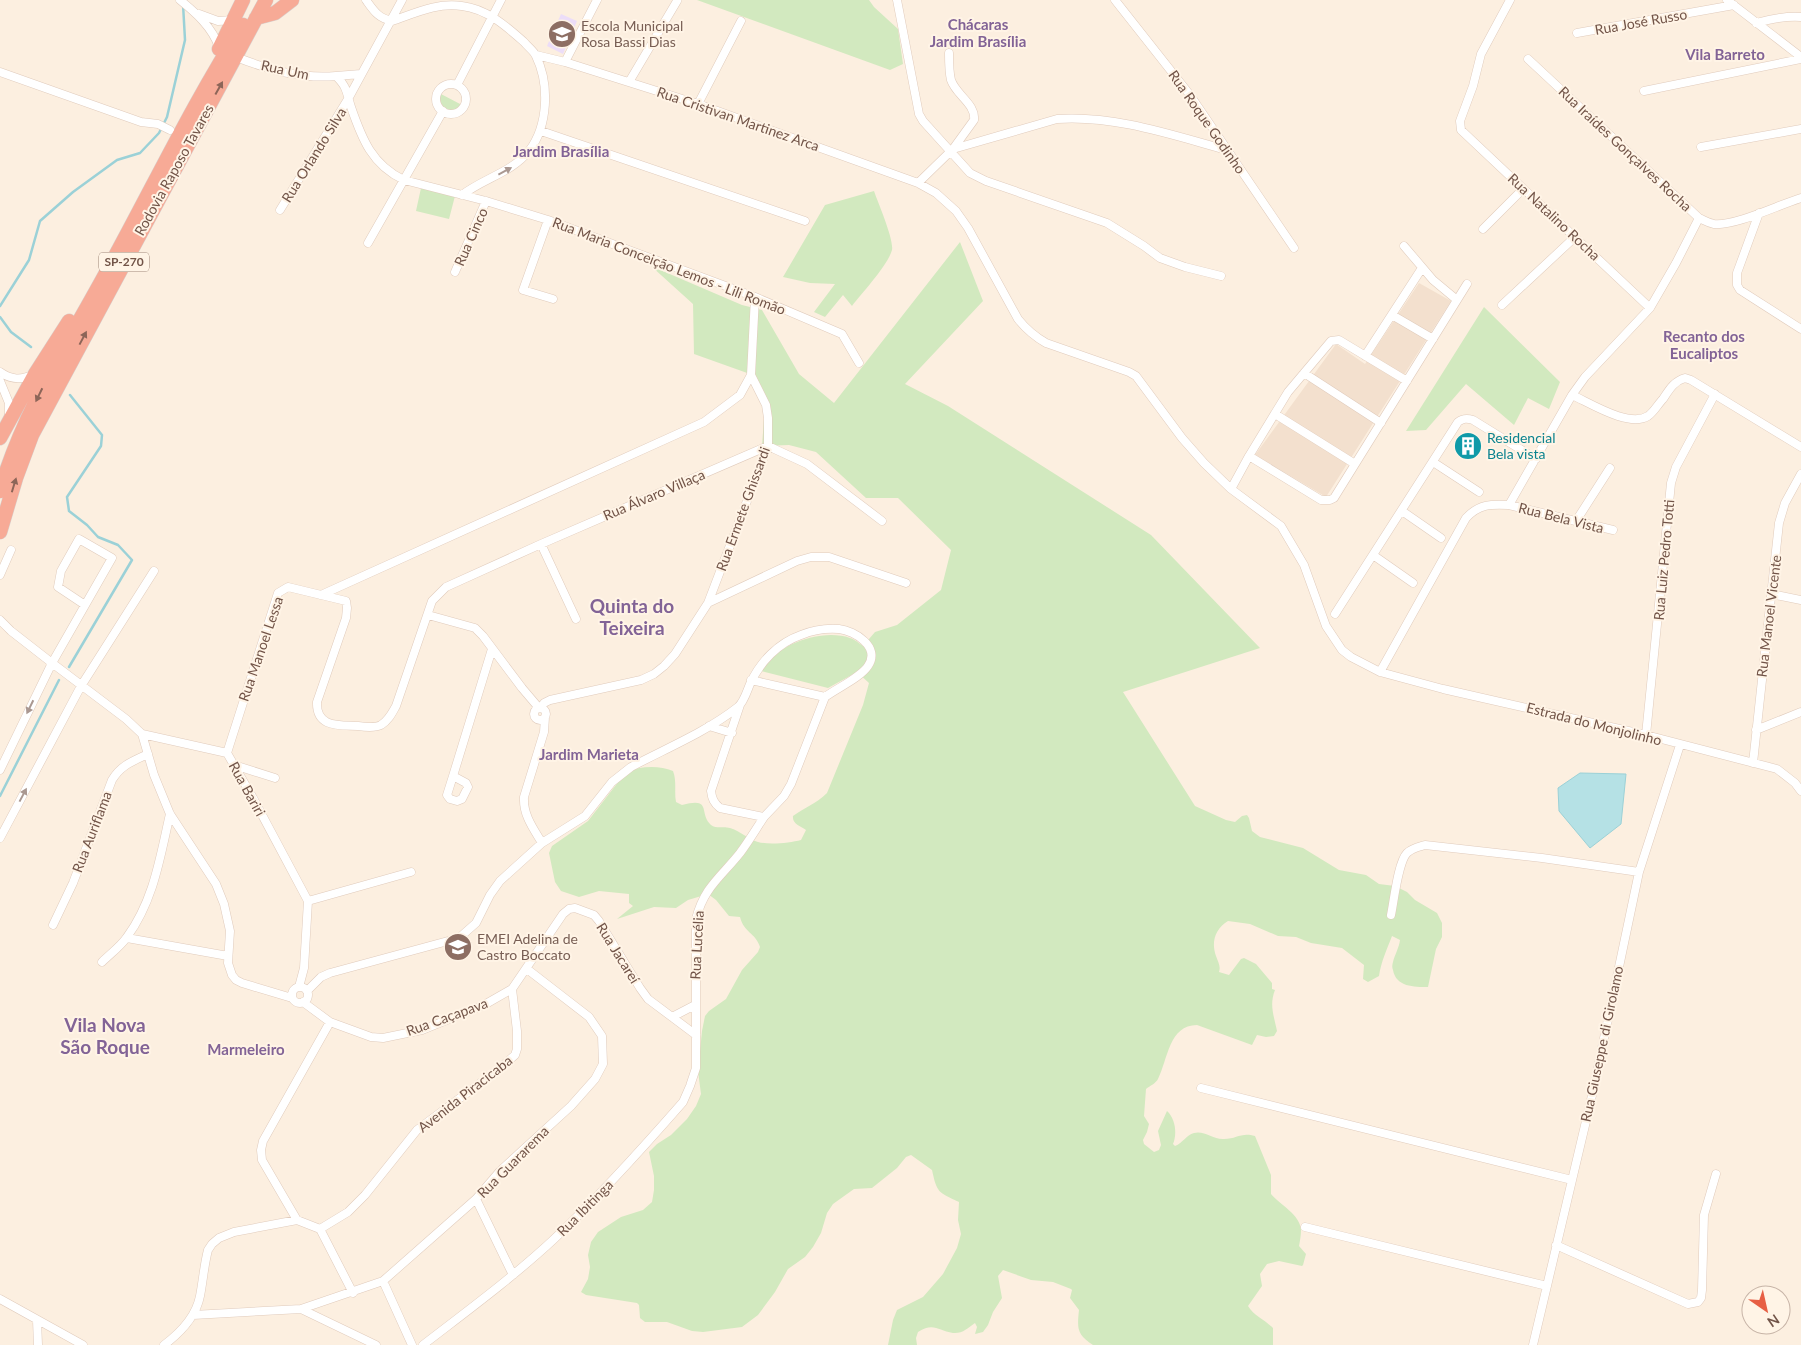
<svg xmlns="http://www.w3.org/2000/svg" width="1801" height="1345" font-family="Lato,sans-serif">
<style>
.residential{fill:#f3e0ce}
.education{fill:#ecddf8}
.green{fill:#d2e9bf}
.water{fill:#b5e1e5;stroke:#9bd1d7}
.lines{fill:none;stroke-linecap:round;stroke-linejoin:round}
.stream{stroke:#9bd1d7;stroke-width:2.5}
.street-casing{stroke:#e0cbbc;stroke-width:9}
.highway-casing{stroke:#d8cfcc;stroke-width:15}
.street{stroke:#fff;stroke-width:8}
.highway{stroke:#f7aa96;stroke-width:14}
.oneway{fill:#8d6558}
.oneway2{fill:#aa9891}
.labels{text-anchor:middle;stroke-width:4;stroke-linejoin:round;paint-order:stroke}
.shield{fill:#fff4e6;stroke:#9c8477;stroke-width:1}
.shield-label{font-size:12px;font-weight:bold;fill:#725448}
.street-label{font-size:14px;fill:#725448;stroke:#fff4e6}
.education-label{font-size:14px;fill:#785e54;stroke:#fff4e6;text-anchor:start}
.culture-label{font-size:14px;fill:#0d838f;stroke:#fff4e6;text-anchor:start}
.neighbourhood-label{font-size:15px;font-weight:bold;fill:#826396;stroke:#fff4e6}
.district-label{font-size:19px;font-weight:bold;fill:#826396;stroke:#fff4e6}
</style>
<rect width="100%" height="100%" fill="#fcefe0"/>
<path class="residential" d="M1419 283 1451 301 1326 497 1255 455 1336 344 1365 364Z"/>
<path class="education" d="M561 14 577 21 563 54 547 46Z"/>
<path class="green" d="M697 0H869L874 7 898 29 903 64 890 70Z
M439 93 462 105 455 111 444 110C439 106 435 100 439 93Z
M421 188 455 196 449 219 416 211Z
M874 191C878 203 894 239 892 250 888 265 862 293 852 306L843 295 825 317 814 312 835 284 810 283 783 277 825 205Z
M960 242 983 301 905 384 948 406 1151 535 1260 648 1123 692 1195 806 1226 820 1235 822 1242 816 1247 815 1249 818 1252 831 1260 837 1303 848 1339 870 1366 875 1379 884 1395 886 1407 892 1415 900 1437 913 1442 923V937L1436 949 1428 987C1414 987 1396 987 1393 970 1392 967 1392 966 1393 962 1395 954 1399 948 1400 940L1392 936C1387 949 1381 962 1379 976L1368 982 1363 979 1364 965 1342 948 1311 943 1296 937 1278 936 1250 924 1228 921C1215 929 1211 942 1216 956 1218 962 1221 966 1219 972L1229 975 1241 959 1244 958 1256 964 1272 983V989L1275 990C1269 1005 1274 1016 1277 1031L1274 1036 1266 1037 1257 1035 1252 1045 1197 1025C1169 1025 1168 1059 1158 1079 1156 1083 1150 1086 1146 1089L1144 1116 1149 1124 1147 1132 1143 1140 1144 1144 1154 1152 1159 1150 1161 1145 1158 1131 1167 1111C1176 1119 1177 1135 1173 1144L1175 1146C1183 1143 1186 1135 1194 1133 1204 1130 1214 1140 1224 1139 1237 1139 1241 1132 1255 1136L1271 1175V1194C1280 1205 1300 1214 1301 1230 1301 1235 1300 1241 1299 1246L1306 1254 1303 1265 1302 1266 1279 1261 1267 1264 1260 1274 1262 1286 1248 1306C1254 1316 1264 1319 1273 1328V1345H1093C1077 1334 1077 1329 1079 1310L1070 1298 1072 1290 1071 1289 1053 1282 1031 1280 1003 1270 998 1276 1002 1298 993 1312 988 1325 983 1332 975 1334 977 1327 975 1323C968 1328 962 1334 953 1333 938 1331 934 1322 918 1332L916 1338 917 1345H888L893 1320 897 1310 923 1297 943 1274 957 1248 961 1234 958 1220 959 1202C938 1192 937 1193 932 1170L911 1155 906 1157 897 1168 872 1188 854 1189 833 1204 827 1213 821 1233 813 1247 805 1257 788 1269 775 1292 758 1315 742 1327 703 1332 692 1331 667 1322H645L640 1318 639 1305 637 1303 586 1295 581 1292 588 1279 590 1267 588 1255 591 1242 598 1232 621 1217 643 1210 652 1202 654 1190V1176L649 1152 657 1144 671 1135 687 1119 696 1106 701 1094 698 1071 702 1031 705 1016 709 1011 726 999 742 970 758 952 760 947C755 932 744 933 740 917L729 916 716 900 708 894 688 900 676 908 654 907 617 919 633 906 629 903V894L599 891 579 897 561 891 555 882 549 853 552 846 588 821 626 772C640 766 659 765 673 771 677 781 674 792 676 802L682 805C713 797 698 813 711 825 716 829 724 826 730 828 740 831 748 839 758 842 769 845 790 843 801 840L806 830C800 826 792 824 793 816 805 807 816 804 827 793L863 705 869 683 857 672 828 688 761 671C775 645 821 628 850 638 854 639 859 643 863 646L875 632 897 625 941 590 951 550 898 498H866L816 452 789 445 762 446 765 405 750 374 694 354 693 304 651 266 742 305 762 310 799 374 834 403Z
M1484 307 1560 382 1549 409 1528 398 1514 425 1466 384 1426 430 1406 431Z"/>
<path class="water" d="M1580 773 1626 774 1621 824 1590 848 1559 811 1558 788Z"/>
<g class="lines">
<path class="stream" d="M0 306 29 260 40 221 73 192 117 160 140 153 159 133 167 117 185 40 183 4
M0 317 11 332 31 347
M69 667 132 560 118 545 98 537 87 525 69 511 67 497 101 446 102 435 70 395
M0 796 59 680"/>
<defs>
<path id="street" d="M180 0C196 13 212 27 219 47
M366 0C374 11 378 18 392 21
M897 0 919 114 923 121 970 173 986 181 1107 223 1144 246 1160 258 1185 267 1221 276
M1115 0 1190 95 1294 248
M1510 0 1481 54 1473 86 1460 121 1461 130 1650 308
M1727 0 1801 57
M199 14 218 21 233 20
M392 21C415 13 438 2 462 6 487 9 506 26 524 42 528 47 534 51 536 56 550 85 548 126 529 151 511 173 484 178 462 195
M1756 23C1772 19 1785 16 1801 17
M1577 33 1734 5
M949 53C949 61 949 72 951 80 956 95 976 104 974 120L953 149
M536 55 565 62 698 104 918 183 936 193 956 211 968 228 1018 319C1026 329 1034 336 1046 343L1129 372 1136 376 1182 438 1204 463 1231 489 1281 526 1304 565 1326 626 1342 650 1351 657 1380 672 1443 689 1646 735 1777 769 1795 783 1801 791
M236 57C269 70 301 79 336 76 348 88 346 92 351 107 362 139 372 165 404 180L486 201 548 220 755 297 842 334 859 363
M565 62 597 0
M0 72 141 122 158 124 170 130
M336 76 361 74
M629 82 677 1
M436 99a15 15 0 1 1 30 0a15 15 0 1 1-30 0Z
M457 85 501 0
M1644 91 1801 59
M698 104 741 21
M541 131 805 221
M1701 147 1801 129
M918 183 953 149 1057 119C1115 115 1172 135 1227 150
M280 210 348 99 402 0
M1759 213 1737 273V285L1740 290 1801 329
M1699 218C1704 220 1708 223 1714 224 1736 226 1778 205 1801 198
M548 220 523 290 553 299
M1483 229 1523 189
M368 243 443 111
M1404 246 1433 280 1457 300
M455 272 486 201
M1502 305 1575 237
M1392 315 1433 339
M1365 356 1422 268
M0 372C11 380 21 380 33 375
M1304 373 1381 423
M0 381 9 403V417
M1572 395C1590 403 1629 428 1648 416 1654 412 1658 404 1663 399 1669 390 1674 381 1685 378L1691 380 1801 447
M1275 414 1355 464
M1249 456 1321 500H1330L1334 498 1467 284
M1433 462 1479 492
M1231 489 1249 456 1288 392 1331 341 1339 340 1407 381
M1509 505 1613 530
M1402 511 1441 538
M1576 521 1610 468
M541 544 576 619
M1373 555 1413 583
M0 575 11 550
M1771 594 1801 600
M321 595 704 422 740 395 751 375
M708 603 768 446V418L766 405 751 375 755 297
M1335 614 1458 422C1463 418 1467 418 1473 420L1536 459
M428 615 475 628 483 636 522 688 539 708
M0 620 11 631 52 663 126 719 142 734 154 775 170 814 216 884 224 904 230 931 228 963 232 975 236 980 242 983 292 998
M1380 672 1466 518C1479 504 1491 504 1509 505L1572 395 1585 377 1650 308 1676 263 1699 218 1528 59
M740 705 711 791C712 799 714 803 720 808L764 817 784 796 791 784 825 697 751 680
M534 714a6 6 0 1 1 12 0a6 6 0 1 1-12 0Z
M541 708 544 703 550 700 641 680 654 674 664 666 675 654 708 603 797 561 811 557H829L906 583
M545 717 544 732 524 797C523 815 533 828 542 843L585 816 612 782 631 767C667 748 706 732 738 707 744 702 747 691 750 684 760 662 778 643 801 635 813 630 826 628 839 629 855 631 881 647 868 666 860 678 837 688 825 697
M709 726 732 733
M1756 730 1801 712
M142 734 227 753 253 798 308 901
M1646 735 1671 483 1676 467 1715 394
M227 753 278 593 288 587 346 601 347 608 346 618 317 702C316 728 339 725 358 726 365 727 375 728 381 725 389 720 392 713 396 706L432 601 446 587 541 544 768 446 807 464 882 521
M1753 763 1779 523 1785 503 1801 474
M234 765 275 778
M0 770 52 663 112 558 79 539 61 571 58 587 85 605
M453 776 466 783 468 787 462 799 457 801 450 799 447 795 453 776 492 649
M0 838 81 686 154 571
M308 901 411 872
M1391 915C1394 901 1398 862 1407 853 1412 848 1418 847 1425 845L1542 858 1639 872
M53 925 73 883 112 780C121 765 133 761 148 754
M127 938 228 956
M102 962C110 954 121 946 127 937 154 900 160 857 170 814
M299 987 304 968 308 901
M292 995a8 8 0 1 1 16 0a8 8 0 1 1-16 0Z
M307 991 321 977 330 973 459 938 476 923 490 895 500 881 542 843
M303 1002 330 1022 371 1037 383 1038 422 1030 484 1005 512 989 563 914 569 909 575 908 594 915 599 921 640 988 648 999 696 1035
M672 1017 695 1005
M1201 1088 1572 1180
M476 1199 513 1275
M297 1220 262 1160 261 1150 263 1141 330 1022
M1305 1227 1547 1286
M320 1229 353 1293
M1556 1245 1679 1300 1688 1304 1698 1302 1701 1298 1702 1290 1704 1215 1716 1174
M383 1281 412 1345
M0 1299 83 1345
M301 1309 383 1281 476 1199 500 1171 571 1106 595 1079 603 1064 602 1036 589 1017 527 969
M193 1315 301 1309 376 1345
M37 1320 38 1345
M164 1345C180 1333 196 1317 200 1296 203 1281 204 1265 208 1250L212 1244 219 1238 234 1232 297 1220 320 1229 348 1212 365 1195 417 1130 499 1069 515 1055 517 1049V1031L512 989
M423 1345C467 1311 512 1278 553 1240 599 1197 641 1150 683 1102L690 1086 696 1068V919C704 887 721 877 740 853 749 841 756 829 764 817
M1533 1345 1591 1100 1639 872 1680 745"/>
<path id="highway" d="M256 18 275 13 292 0
M219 49 243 0
M0 438 35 374 69 321
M0 491C24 408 73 335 113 260 156 181 195 100 243 25
M0 532 16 478 32 435 266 0"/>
</defs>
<use href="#street" class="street-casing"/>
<use href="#highway" class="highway-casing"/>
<use href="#street" class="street"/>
<use href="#highway" class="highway"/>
</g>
<defs><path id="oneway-solid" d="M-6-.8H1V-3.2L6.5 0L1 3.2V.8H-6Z" transform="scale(1.25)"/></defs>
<g class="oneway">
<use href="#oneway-solid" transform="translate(219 88) rotate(-61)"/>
<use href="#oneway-solid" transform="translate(83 338) rotate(-62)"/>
<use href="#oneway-solid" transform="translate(39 395) rotate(116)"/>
<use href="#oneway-solid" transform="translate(14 485) rotate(-73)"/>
</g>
<g class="oneway2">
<use href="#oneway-solid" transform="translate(505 171) rotate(-28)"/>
<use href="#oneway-solid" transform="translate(30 707) rotate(116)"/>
<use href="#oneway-solid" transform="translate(23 795) rotate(-62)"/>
</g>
<defs>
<symbol id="school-disc" viewBox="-11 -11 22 22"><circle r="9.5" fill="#8d6e63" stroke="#fff4e6"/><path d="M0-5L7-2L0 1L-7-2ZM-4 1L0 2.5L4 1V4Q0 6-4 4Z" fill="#fff"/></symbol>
<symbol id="building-disc" viewBox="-11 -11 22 22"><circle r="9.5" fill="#0f9aa8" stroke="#fff4e6"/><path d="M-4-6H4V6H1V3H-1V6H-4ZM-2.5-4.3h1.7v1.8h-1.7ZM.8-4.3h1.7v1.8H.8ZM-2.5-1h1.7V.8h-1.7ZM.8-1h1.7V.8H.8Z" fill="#fff"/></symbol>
</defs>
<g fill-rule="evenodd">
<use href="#school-disc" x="546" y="18" width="32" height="32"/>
<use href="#building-disc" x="1452" y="430" width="32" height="32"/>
<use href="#school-disc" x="442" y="931" width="32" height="32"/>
</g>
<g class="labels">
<rect class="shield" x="99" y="252.5" width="50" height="19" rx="4"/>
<g class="shield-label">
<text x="124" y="266">SP-270</text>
</g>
<g class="street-label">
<text transform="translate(1641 22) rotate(-10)" y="5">Rua José Russo</text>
<text transform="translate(285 70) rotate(12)" y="5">Rua Um</text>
<text transform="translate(738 119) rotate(19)" y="5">Rua Cristivan Martinez Arca</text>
<text transform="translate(1207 122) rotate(55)" y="5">Rua Roque Godinho</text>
<text transform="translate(1625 149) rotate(43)" y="5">Rua Iraídes Gonçalves Rocha</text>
<text transform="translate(314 155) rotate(-58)" y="5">Rua Orlando Silva</text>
<text transform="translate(174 170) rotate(-61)" y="5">Rodovia Raposo Tavares</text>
<text transform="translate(1554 217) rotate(43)" y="5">Rua Natalino Rocha</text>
<text transform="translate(471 237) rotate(-66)" y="5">Rua Cinco</text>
<text transform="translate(669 266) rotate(21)" y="5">Rua Maria Conceição Lemos - Lili Romão</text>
<text transform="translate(654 495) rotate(-23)" y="5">Rua Álvaro Villaça</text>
<text transform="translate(743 509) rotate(-70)" y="5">Rua Ermete Ghissardi</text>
<text transform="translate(1561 518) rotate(14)" y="5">Rua Bela Vista</text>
<text transform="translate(1664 560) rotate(-85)" y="5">Rua Luiz Pedro Totti</text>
<text transform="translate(1769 616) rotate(-83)" y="5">Rua Manoel Vicente</text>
<text transform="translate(261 649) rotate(-71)" y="5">Rua Manoel Lessa</text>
<text transform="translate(1594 724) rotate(14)" y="5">Estrada do Monjolinho</text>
<text transform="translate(247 789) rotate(61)" y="5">Rua Bariri</text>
<text transform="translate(92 832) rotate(-69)" y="5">Rua Auriflama</text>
<text transform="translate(697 945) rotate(-87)" y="5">Rua Lucélia</text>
<text transform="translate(618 953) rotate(58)" y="5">Rua Jacareí</text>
<text transform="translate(447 1017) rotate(-20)" y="5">Rua Caçapava</text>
<text transform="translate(1602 1044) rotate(-78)" y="5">Rua Giuseppe di Girolamo</text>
<text transform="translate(465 1094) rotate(-38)" y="5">Avenida Piracicaba</text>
<text transform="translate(513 1162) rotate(-45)" y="5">Rua Guararema</text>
<text transform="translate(585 1208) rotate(-45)" y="5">Rua Ibitinga</text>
</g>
<g class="education-label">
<text x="581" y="31">Escola Municipal<tspan x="581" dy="16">Rosa Bassi Dias</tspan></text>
<text x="477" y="944">EMEI Adelina de<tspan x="477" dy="16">Castro Boccato</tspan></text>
</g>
<g class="culture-label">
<text x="1487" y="443">Residencial<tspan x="1487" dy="16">Bela vista</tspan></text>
</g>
<g class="neighbourhood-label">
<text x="978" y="30">Chácaras<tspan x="978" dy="17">Jardim Brasília</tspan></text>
<text x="1725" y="60">Vila Barreto</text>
<text x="561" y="157">Jardim Brasília</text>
<text x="1704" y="342">Recanto dos<tspan x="1704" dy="17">Eucaliptos</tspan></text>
<text x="589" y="760">Jardim Marieta</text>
<text x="246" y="1055">Marmeleiro</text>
</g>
<g class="district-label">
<text x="632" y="613">Quinta do<tspan x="632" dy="22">Teixeira</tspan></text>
<text x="105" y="1032">Vila Nova<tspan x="105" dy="22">São Roque</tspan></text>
</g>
</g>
<g transform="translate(1766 1310) rotate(146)"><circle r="24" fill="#fff4e6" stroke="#c7b4a7"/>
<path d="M0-4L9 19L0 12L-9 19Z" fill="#e75f44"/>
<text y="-8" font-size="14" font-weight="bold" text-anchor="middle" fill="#725448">N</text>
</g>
</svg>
